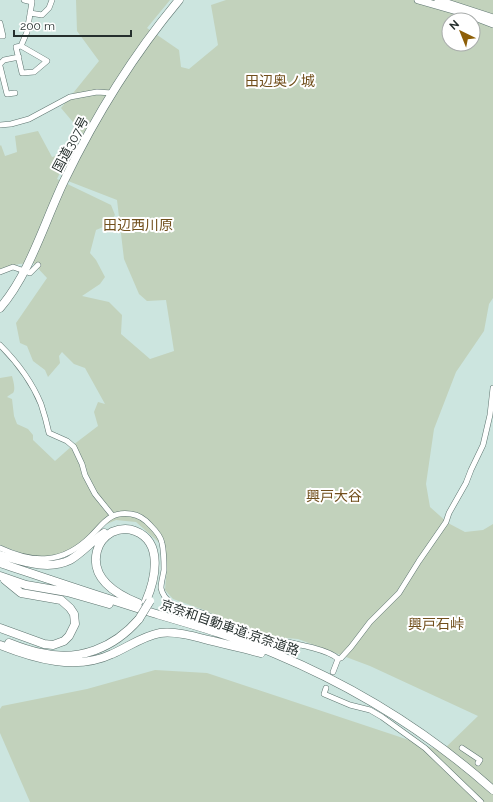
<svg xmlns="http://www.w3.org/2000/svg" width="493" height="802" font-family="Raleway,'Noto Sans JP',sans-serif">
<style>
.green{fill:#c2d2bc;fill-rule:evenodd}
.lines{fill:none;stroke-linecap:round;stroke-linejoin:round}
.minor-casing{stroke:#5e7570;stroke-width:6}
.major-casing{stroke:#5e7570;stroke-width:8}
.highway-casing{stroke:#5e7570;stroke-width:9}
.minor{stroke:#fff;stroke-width:5}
.major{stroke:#fff;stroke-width:7}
.highway{stroke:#fff;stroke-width:8}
.highway-bridge-casing{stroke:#5e7570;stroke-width:9;stroke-linecap:butt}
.highway-bridge{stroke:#fff;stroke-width:8}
.labels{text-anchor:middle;stroke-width:4;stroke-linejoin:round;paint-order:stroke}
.street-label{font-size:13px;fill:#252f2d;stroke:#fff}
.neighbourhood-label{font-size:14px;fill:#714f1c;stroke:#fff}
</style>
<rect width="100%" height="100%" fill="#cce5df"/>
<path class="green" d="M76 0H170L147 28 179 50 181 67 189 69 218 45 211 5 226 0H493V298L489 304 484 331 456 372 434 429 426 484 430 507 448 523 465 532 483 530 493 524V802H30L0 733V709L2 706 87 689 155 670 207 673 442 751 478 716 370 666 298 639 273 637 239 628 207 611 173 599 165 590 167 565 163 546 136 522 116 520 100 527 73 548 59 555 42 558 23 554 0 545V378L12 376C13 380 16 389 13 393 11 394 9 395 7 397L12 399 14 416 17 424 28 429 33 435V440L55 461 73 445 98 426 94 412 98 402 105 404 85 368 74 364 62 352 59 356 60 363 48 377 45 370 33 361 27 346 20 343 16 323 47 278 33 263 19 264 0 269V146L1 145 5 156 17 152 15 136 38 131 52 157 70 152 57 179 111 205 115 215 108 225 96 230 90 253 96 260 105 277 100 284 82 296 109 302 122 315 121 334 150 359 174 351 166 300 147 301 139 294 124 259 117 200 68 181 89 141 61 108 99 61 77 31ZM449 20H473V44H449Z"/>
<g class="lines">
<defs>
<path id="minor" d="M24 0 32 2V1
M30 13 42 15 49 8 52 0
M0 23 3 36H0
M21 46 47 61 34 72 22 73 16 47 21 46 27 32 32 2
M0 64 4 60 19 57
M0 66 7 94 15 93
M0 125 11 124 29 119 70 97 97 92 112 93
M0 272 13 267 30 273 38 265
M0 345C16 361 32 382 41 404 44 413 47 424 49 433L67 441 74 447 82 464 85 475 95 494 112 515
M0 548C34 564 63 564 91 536 104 523 110 511 131 514 139 515 145 519 151 526 156 531 161 537 162 543 164 552 164 562 164 570 163 576 161 583 161 588 162 595 168 601 173 605 183 610 195 610 205 614 216 619 226 627 237 631 259 639 325 645 338 659
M333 672 338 659 341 658 351 647 370 622 399 593 419 561 446 522 449 513 466 483 471 470 483 445 490 415 493 388
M326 688 324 694 350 705 370 710 382 717 425 748 481 802
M462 748 480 760 478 763"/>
<path id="major" d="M418 0 467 14 493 24
M438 0 493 18"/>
<path id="highway" d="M0 308C30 273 44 223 64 181 95 117 133 55 179 0
M0 555C22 561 48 571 70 560 82 553 92 541 104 533
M0 563C51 580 101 597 153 613 194 625 236 637 276 654 355 687 429 733 493 790
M0 576 26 585 67 592 109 604
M138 603C116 594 90 578 97 551 99 543 105 536 112 532 119 529 128 528 135 531 164 542 155 580 146 601
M0 628 44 644 53 645 64 641 69 636 75 624 74 614 70 608 61 600 21 593 5 580
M9 643C19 647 30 651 41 653 79 662 114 648 139 619
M0 645C35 659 76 671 112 654 128 647 143 636 160 633 175 631 193 636 208 640 226 644 244 649 261 653"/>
</defs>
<use href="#minor" class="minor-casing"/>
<use href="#major" class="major-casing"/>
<use href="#highway" class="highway-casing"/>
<use href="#minor" class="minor"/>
<use href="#major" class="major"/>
<use href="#highway" class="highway"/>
<defs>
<path id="highway-bridge" d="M139 619 150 601"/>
</defs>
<use href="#highway-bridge" class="highway-bridge-casing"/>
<use href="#highway-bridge" class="highway-bridge"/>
</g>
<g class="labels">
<g class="street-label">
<text transform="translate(70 144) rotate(-62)" y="5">国道307号</text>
<text transform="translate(230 627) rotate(19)" y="5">京奈和自動車道;京奈道路</text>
</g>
<g class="neighbourhood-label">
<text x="280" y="86">田辺奥ノ城</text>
<text x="138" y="230">田辺西川原</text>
<text x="334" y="501">興戸大谷</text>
<text x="436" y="629">興戸石峠</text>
</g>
</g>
<g transform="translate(461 32) rotate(317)"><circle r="19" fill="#ffffff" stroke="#a8acab"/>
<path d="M0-3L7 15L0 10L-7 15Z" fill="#8e5f08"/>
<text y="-6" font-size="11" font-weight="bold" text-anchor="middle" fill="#252f2d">N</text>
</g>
<path d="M14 30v6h117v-6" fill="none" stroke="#252f2d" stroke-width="2"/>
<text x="20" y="30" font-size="12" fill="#252f2d" stroke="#ffffff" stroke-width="3" paint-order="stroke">200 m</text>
</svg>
